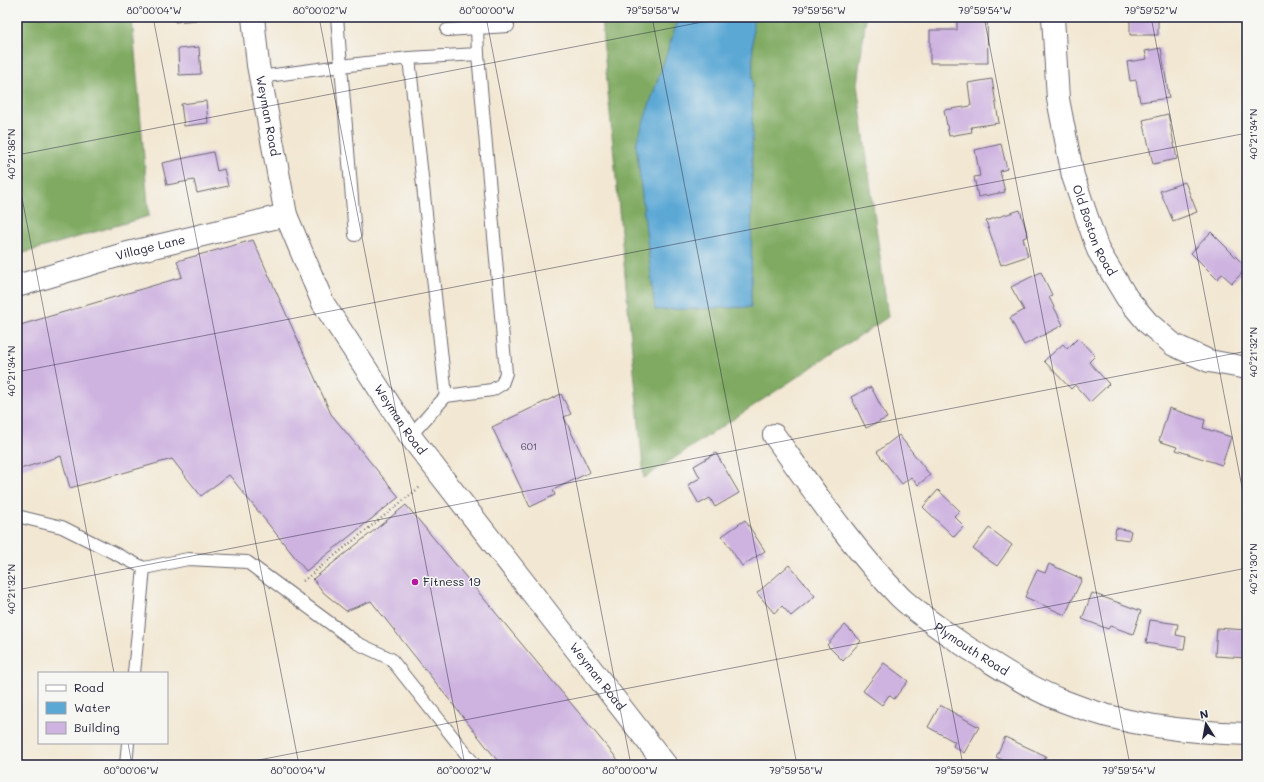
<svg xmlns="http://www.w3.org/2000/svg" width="1264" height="782" font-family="Mali,sans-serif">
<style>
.forest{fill:#80aa62;stroke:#51664e}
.water{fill:#5ca8d5;stroke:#3f6588}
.building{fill:#ceb3e0}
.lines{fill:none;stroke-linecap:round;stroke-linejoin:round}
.service-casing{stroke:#6b6770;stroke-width:14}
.minor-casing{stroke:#6b6770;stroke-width:24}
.tertiary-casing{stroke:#6b6770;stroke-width:24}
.path{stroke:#6b6770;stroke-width:2.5;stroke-dasharray:1 3;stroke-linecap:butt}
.service{stroke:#fff;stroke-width:12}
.minor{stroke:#fff;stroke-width:22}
.tertiary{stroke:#fff;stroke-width:22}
.ticks{fill:none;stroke:#22223b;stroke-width:1;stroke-opacity:0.45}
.poi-dot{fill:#b5179e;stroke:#f6f6f2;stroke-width:1.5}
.labels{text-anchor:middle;stroke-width:3;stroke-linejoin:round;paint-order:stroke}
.number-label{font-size:10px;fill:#4d4664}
.street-label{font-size:12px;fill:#22223b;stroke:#f6f6f2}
.poi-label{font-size:12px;fill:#22223b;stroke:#f6f6f2;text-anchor:start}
.neatline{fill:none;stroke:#22223b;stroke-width:1.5}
.ticks-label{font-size:10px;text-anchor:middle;fill:#22223b}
</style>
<rect width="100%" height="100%" fill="#f6f6f2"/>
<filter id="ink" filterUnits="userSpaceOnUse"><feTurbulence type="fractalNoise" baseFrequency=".025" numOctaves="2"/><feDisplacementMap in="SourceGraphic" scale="8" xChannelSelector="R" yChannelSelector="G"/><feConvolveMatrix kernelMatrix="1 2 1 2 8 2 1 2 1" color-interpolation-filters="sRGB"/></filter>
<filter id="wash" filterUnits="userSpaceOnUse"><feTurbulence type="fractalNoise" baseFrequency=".012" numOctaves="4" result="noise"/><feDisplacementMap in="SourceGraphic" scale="16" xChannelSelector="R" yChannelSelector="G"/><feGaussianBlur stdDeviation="0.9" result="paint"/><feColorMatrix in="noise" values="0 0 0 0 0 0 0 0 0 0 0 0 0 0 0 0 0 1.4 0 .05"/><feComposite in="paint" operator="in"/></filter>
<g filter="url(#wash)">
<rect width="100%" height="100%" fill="#f2e7d2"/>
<path class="forest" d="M17 17H132L149 216 17 255Z
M601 17H866L857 84 888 317 644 478Z"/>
<path class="water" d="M679 17H753L751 307 655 310 636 144Z"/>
<g id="blocks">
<path class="building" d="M175 17H196V20L175 22Z
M957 17H987L988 63H930V30H957Z
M1130 17H1158V35H1130Z
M199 47 201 74 179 75 178 49Z
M1161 48 1169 98 1140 102 1136 80 1130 81 1127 62 1147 59 1145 51Z
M992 79 999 123 971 127 972 132 949 136 944 110 971 106 968 83Z
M206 101 208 123 184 126 181 104Z
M1168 114 1177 159 1153 164 1143 120Z
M1001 144 1007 169 1000 171 1005 192 978 197 974 177 980 176 975 150Z
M213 152 217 171 224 169 228 186 197 193 194 180 167 185 162 163Z
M1185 182 1197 212 1173 221 1160 191Z
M1020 210 1028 236 1023 238 1028 256 1001 265 986 221Z
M1211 232 1247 268 1232 283 1222 274 1217 279 1191 253Z
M253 240 331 414 399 497 306 571 229 475 201 496 172 459 70 488 61 456 17 470V326L182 277 177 261Z
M1041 272 1052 295 1049 297 1063 325 1024 345 1010 318 1024 310 1011 287Z
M1078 338 1095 356 1089 362 1109 384 1090 402 1075 385 1071 389 1044 361 1063 344 1067 349Z
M871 387 887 418 866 428 851 397Z
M561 394 571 414 564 417 590 472 553 490 555 495 530 507 492 427Z
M1169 408 1205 420 1203 428 1231 437 1222 465 1176 450 1177 447 1159 441Z
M899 435 930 475 918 485 911 477 902 484 877 452Z
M716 453 739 493 715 507 710 498 699 504 688 485 700 478 694 466Z
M938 490 960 511 954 516 964 526 954 537 923 507Z
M406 505 614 755 622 765H501L371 601 346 611 324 593 313 579Z
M745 520 765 551 742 566 722 536Z
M989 528 1012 545 997 566 973 549Z
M1116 528 1131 531 1129 540 1114 538Z
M1049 564 1082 579 1065 615 1025 597 1037 570 1045 573Z
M789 565 815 596 791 616 782 606 774 613 757 593Z
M1092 593 1141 611 1133 634 1110 626 1108 629 1082 619Z
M1150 620 1178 624 1176 635 1186 637 1184 649 1146 643Z
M845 625 861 641 843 661 827 645Z
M1217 628 1247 630V658L1215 656Z
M884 663 908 681 894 699 889 695 882 705 863 691Z
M940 705 979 727 964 753 953 746 955 742 928 727Z
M1005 737 1046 756 1042 765H1012L996 757Z"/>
</g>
</g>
<g filter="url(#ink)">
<use href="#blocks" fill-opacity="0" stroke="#6b6770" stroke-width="1"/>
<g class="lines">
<defs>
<path id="service" d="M447 30 477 28
M478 54 477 28 508 26
M409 58 478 54 506 373 502 384 492 390 446 396
M260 77 341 66 337 17
M355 235 341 66 409 58 446 396 410 436
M17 516 62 527 144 568 188 559 247 562 357 643 391 659 475 765
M134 673 144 568
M126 765 128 743"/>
<g id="minor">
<path id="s1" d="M1053 17 1058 99 1073 176 1098 250 1127 298 1148 323 1174 345 1209 361 1247 368"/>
<path id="s2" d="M17 286 124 254 286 215"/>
<path id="s3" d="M774 435C814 491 852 548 900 597 919 615 946 633 968 648 999 667 1029 688 1063 701 1122 725 1184 732 1247 734"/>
</g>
<g id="tertiary">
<path id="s4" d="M253 17 258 65 286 215 323 303 410 436 666 765"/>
</g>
</defs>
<use href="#service" class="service-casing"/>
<use href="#minor" class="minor-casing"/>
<use href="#tertiary" class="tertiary-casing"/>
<path class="path" d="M303 581 420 487"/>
<use href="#service" class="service"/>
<use href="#minor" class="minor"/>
<use href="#tertiary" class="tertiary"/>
</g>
</g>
<path class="ticks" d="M153 17 299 765M319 17 465 765M486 17 631 765M652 17 797 765M818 17 963 765M984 17 1130 765M1151 17 1247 513M17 155 728 17M17 172 114 673M17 372 1247 133M17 590 1247 351M128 743 132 765M233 765 1247 568"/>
<circle class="poi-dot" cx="415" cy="582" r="4"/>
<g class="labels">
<g class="number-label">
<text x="529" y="450">601</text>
</g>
<g class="street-label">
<text dy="4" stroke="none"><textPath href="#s4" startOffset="100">Weyman Road</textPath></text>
<text dy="4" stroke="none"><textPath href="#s1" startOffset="219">Old Boston Road</textPath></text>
<text dy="4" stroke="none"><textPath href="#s2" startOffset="139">Village Lane</textPath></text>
<text dy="4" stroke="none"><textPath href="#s4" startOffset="436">Weyman Road</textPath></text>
<text dy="4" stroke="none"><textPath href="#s3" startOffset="294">Plymouth Road</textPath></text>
<text dy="4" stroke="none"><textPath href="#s4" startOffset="760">Weyman Road</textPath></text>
</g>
<g class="poi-label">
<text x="423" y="586">Fitness 19</text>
</g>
</g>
<rect width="1264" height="782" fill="none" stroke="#f6f6f2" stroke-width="44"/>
<rect x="38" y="672" width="130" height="72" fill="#f6f6f2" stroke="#a1a1a9"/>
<rect x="46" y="685" width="20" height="6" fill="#ffffff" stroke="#a1a1a9"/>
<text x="74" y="692" font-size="12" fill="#22223b">Road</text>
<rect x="46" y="702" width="20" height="12" fill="#5ca8d5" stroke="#a1a1a9"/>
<text x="74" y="712" font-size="12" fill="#22223b">Water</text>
<rect x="46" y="722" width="20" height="12" fill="#ceb3e0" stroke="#a1a1a9"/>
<text x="74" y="732" font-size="12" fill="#22223b">Building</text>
<g transform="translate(1206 724) rotate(349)" stroke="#f6f6f2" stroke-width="3" paint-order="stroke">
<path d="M0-3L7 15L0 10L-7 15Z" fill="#22223b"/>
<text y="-6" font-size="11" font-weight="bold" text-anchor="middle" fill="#22223b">N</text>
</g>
<rect x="22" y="22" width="1220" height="738" class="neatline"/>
<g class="ticks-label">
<text x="154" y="14">80°00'04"W</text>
<text x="320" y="14">80°00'02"W</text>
<text x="487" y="14">80°00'00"W</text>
<text x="653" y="14">79°59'58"W</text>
<text x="819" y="14">79°59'56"W</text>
<text x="985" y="14">79°59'54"W</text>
<text x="1151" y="14">79°59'52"W</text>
<text transform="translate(1253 134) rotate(-90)" y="4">40°21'34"N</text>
<text transform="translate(11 154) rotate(-90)" y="4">40°21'36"N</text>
<text transform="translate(1253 352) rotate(-90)" y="4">40°21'32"N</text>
<text transform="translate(11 371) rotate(-90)" y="4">40°21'34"N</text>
<text transform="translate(1253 569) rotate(-90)" y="4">40°21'30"N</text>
<text transform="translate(11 589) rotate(-90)" y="4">40°21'32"N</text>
<text x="131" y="774">80°00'06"W</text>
<text x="298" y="774">80°00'04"W</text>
<text x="464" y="774">80°00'02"W</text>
<text x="630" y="774">80°00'00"W</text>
<text x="796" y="774">79°59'58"W</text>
<text x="962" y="774">79°59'56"W</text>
<text x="1129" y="774">79°59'54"W</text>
</g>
</svg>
